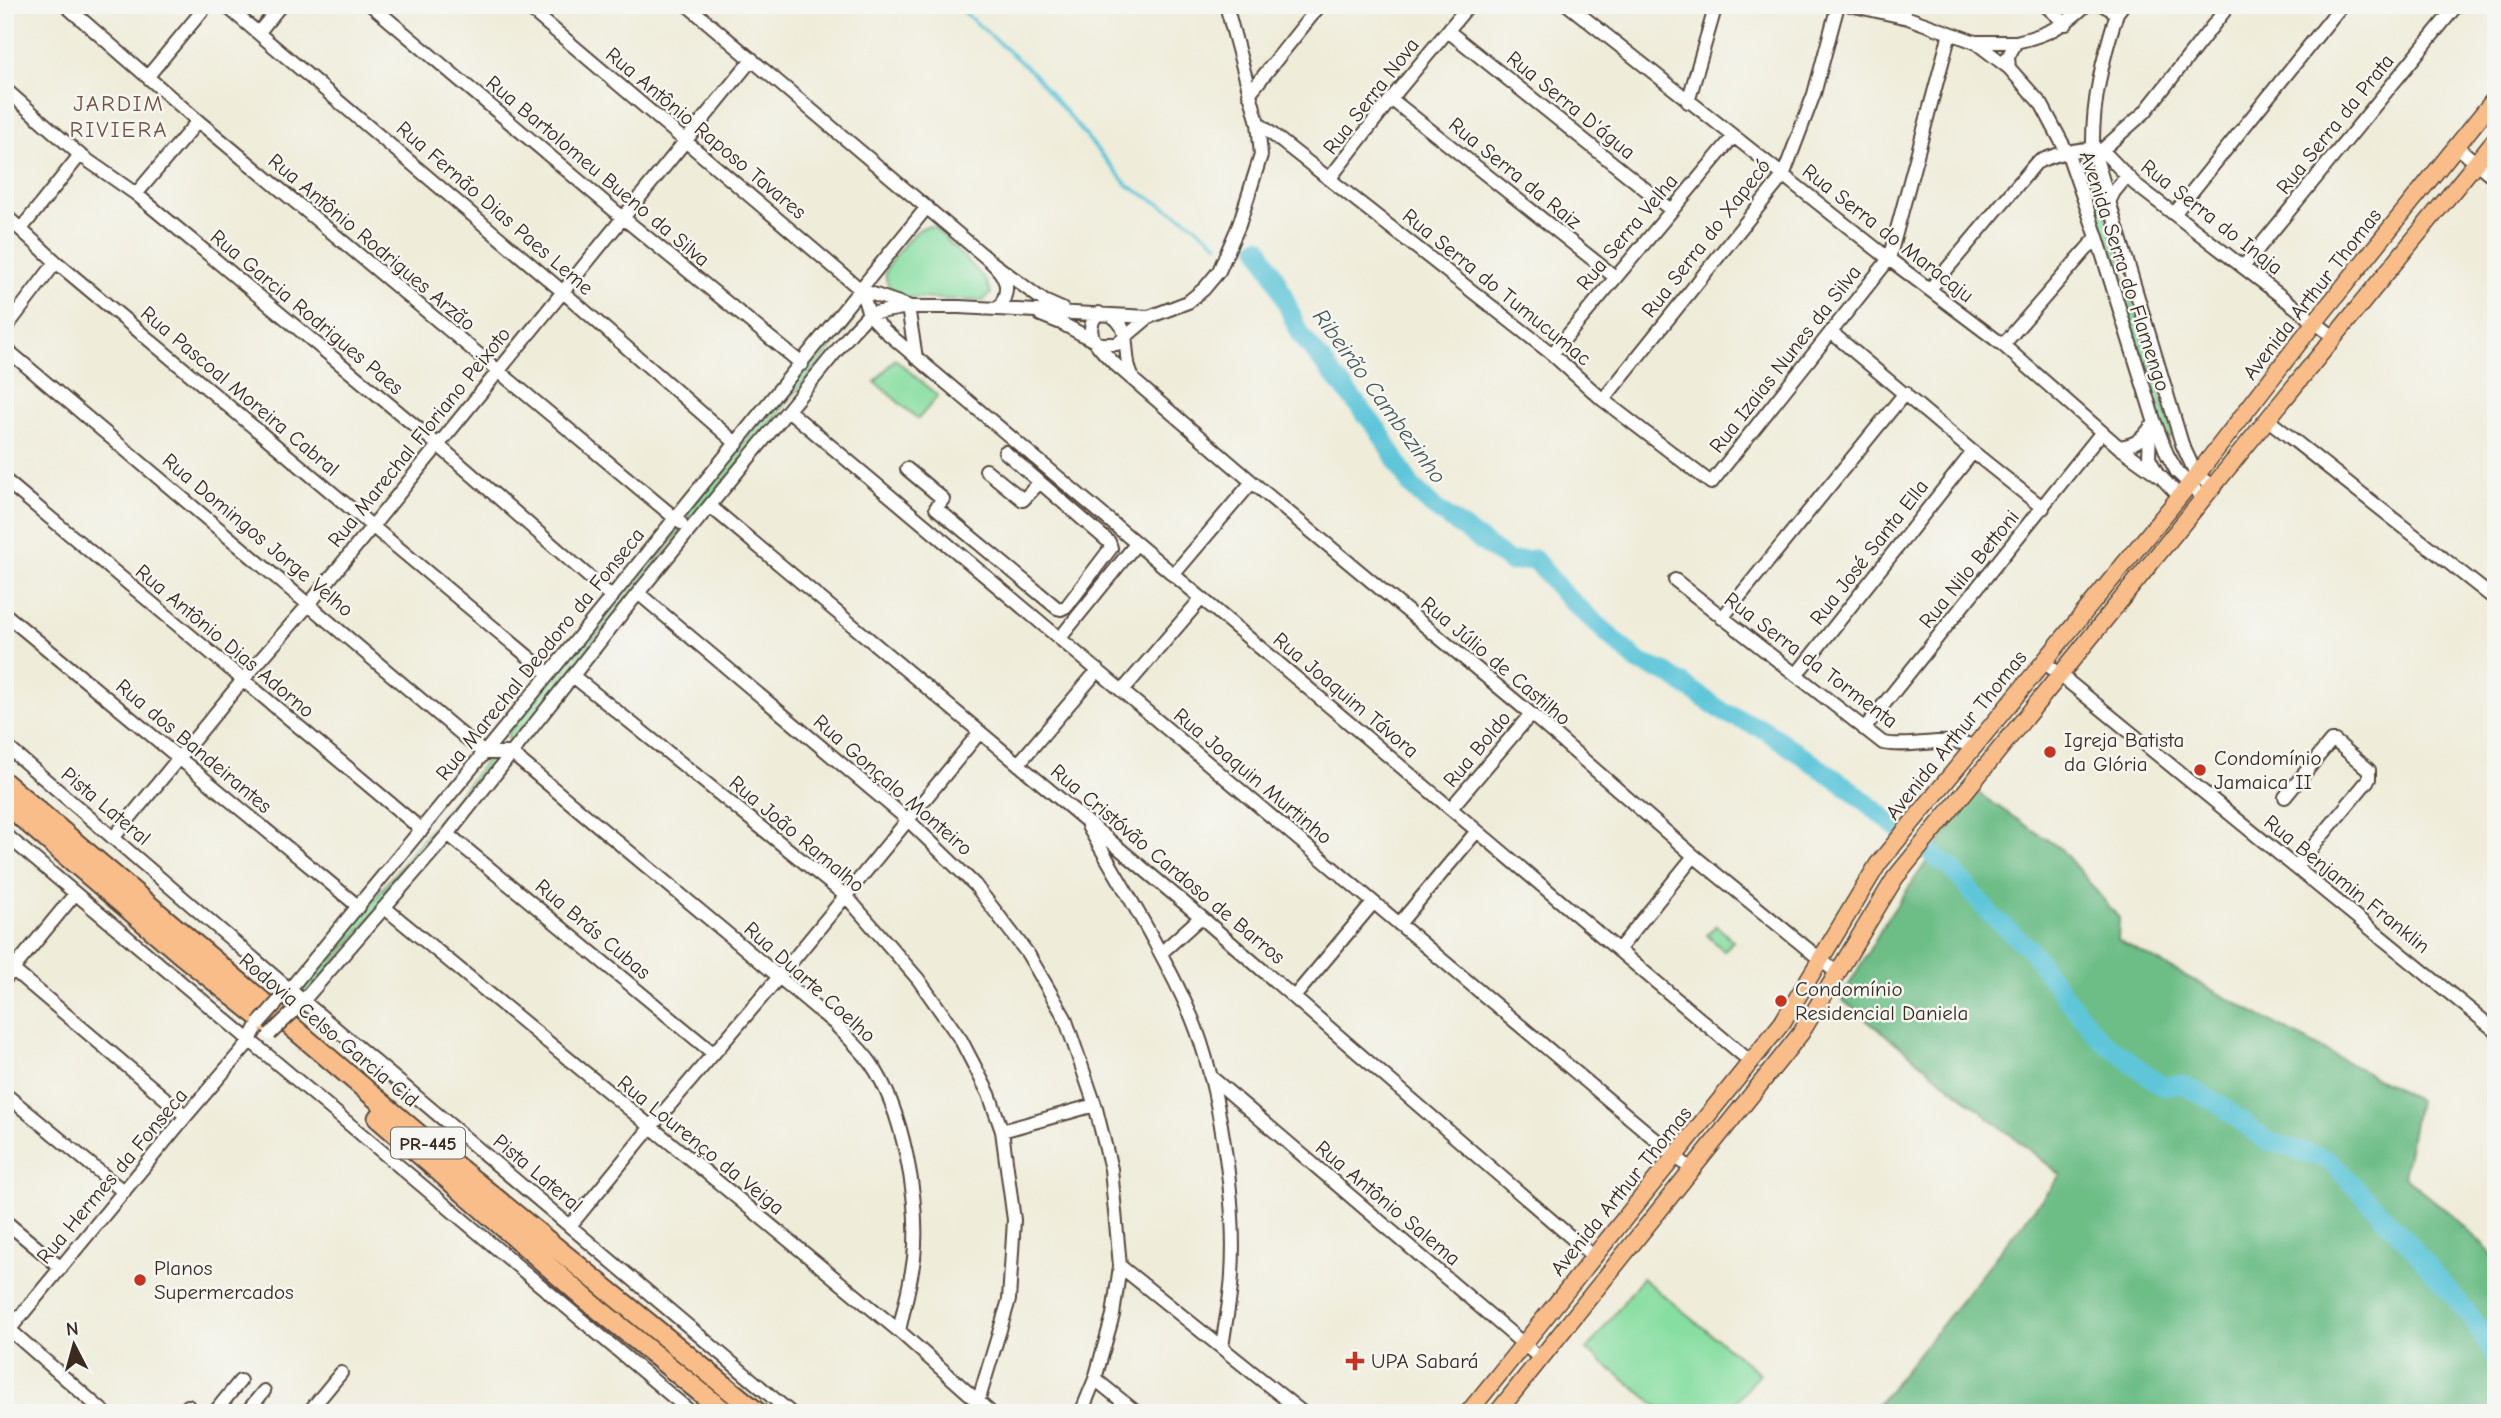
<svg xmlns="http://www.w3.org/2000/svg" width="2501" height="1418" font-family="'Comic Neue',sans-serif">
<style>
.green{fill:#87dea1;stroke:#618460;stroke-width:2}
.forest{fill:#6dbd87;stroke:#547452;stroke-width:2}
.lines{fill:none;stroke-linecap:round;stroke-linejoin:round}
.stream{stroke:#5ec6d9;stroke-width:3.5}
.river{stroke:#5ec6d9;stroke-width:19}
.minor-casing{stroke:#56473a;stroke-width:16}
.major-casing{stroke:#56473a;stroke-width:19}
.highway-casing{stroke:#56473a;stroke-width:23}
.minor{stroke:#fff;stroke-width:12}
.major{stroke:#f8bd89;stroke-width:16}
.highway{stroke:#f8bd89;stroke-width:19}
.minor-bridge-casing{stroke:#56473a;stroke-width:16;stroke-linecap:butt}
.minor-bridge{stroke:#fff;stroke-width:12}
.poi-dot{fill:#c8321e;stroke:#f6f6f2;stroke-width:2.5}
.labels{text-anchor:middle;stroke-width:5;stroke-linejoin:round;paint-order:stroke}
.shield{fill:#f6f6f2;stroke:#73675e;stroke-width:2}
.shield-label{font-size:19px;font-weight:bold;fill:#3b2a1e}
.street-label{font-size:21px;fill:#3b2a1e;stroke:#f6f6f2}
.poi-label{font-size:21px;fill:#3b2a1e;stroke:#f6f6f2;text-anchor:start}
.neighbourhood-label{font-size:23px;letter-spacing:2px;fill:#745343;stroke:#f6f6f2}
.water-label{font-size:23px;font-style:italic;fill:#465956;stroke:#f6f6f2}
</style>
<rect width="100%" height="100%" fill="#f6f6f2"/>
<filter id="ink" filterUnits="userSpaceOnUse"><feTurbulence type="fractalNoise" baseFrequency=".0143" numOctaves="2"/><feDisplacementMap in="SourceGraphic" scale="14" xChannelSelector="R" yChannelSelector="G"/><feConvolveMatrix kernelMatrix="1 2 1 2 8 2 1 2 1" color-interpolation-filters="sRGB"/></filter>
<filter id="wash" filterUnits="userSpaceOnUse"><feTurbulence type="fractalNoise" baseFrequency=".00686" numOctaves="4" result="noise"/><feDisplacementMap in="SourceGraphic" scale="28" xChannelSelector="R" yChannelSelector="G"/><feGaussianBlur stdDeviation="1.57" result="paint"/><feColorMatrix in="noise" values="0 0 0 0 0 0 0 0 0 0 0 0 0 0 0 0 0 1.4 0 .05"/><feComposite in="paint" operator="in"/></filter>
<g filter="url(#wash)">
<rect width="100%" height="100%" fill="#efecd9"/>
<path class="green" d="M2087 166 2092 167 2173 436 2166 439 2082 170Z
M929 226 934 227 985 279 991 293 983 301 900 297C875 279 887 265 903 246 911 237 917 228 929 226Z
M847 315 852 316 853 322 694 518 690 519 687 512Z
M895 359 938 396 918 419 875 382Z
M676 529 680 532 515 740 508 739V733L672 530Z
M489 757 497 758 496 763 309 994 302 992 301 990Z
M1716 925 1733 941 1724 951 1707 935Z
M1642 1278 1759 1373 1727 1413H1666L1587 1350Z"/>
<path class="forest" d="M1975 791 2061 849 2119 918 2118 940 2418 1100 2404 1176 2453 1216 2496 1258V1413H1871L2061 1175 1841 999 1886 921Z"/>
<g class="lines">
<path class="stream" d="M956 5 1033 73 1127 185 1189 221 1218 244"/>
<path class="river" d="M1259 247 1278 283 1299 333 1379 431 1411 486 1432 506 1510 562 1534 559 1563 593 1638 662 1667 673 1725 713 1765 730 1850 789 1898 829
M1931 854 1951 868 1990 914 2030 949 2065 997 2100 1039 2162 1086 2181 1084 2219 1104 2265 1140 2329 1160 2403 1237 2471 1317 2496 1358"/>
</g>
</g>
<g filter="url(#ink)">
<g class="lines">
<defs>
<path id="minor" d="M65 5 198 121 681 523
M225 5 562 291 737 444
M371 5 622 217 802 364
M525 5 861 290 908 306
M687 5 990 261
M1568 5 1889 259 2003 345 2119 447 2161 477 2179 496
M1850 5 1908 18
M1894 5 1908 18 1975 42 2009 68 2042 105 2068 154 2097 237 2154 420 2167 454 2177 472 2203 497
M2045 5 2066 24
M2103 5 2117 13
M2123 5 2117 13C2103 57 2092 102 2093 148L2182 444 2196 474 2212 486
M1448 31 1670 209
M259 32 281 5
M1976 42H2016
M2009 68 2008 57 2016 42C2046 35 2063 27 2086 5
M148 76 207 5
M5 89 80 155 136 194 438 445 612 597
M1249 94 1320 5
M1391 99 1615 277
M1688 102 1716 5
M1258 123 1552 354 1603 400 1711 483 1889 259 1950 33
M2456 146 2496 179
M2102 150 2135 184 2334 337
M1330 178 1391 99 1469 5
M136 194 198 121
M2109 202 2114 192 2127 176
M2174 214 2342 5
M5 215 56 262 549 674
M21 229 80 155
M2243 267 2457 5
M1930 289 2036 163C2051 155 2085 146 2102 150L2145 112 2229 5
M861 290 869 314 885 331 1752 1063
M908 307 916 358
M998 309C1012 289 1007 277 990 261L1044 301 1062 309
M1099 313C1079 332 1101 350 1116 365L1252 482 1531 714 1694 856 1837 973
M1041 315 1061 323 1100 344H1117L1149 317 1188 302 1204 289 1219 271 1239 225 1261 155 1258 123 1226 5
M1110 315C1134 328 1121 355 1132 376
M5 329 56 262
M1831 332 1973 452 2043 508
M2003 345 2097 237
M5 348 484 753H511L834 1023C845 1035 860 1048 870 1062 903 1108 920 1202 914 1258 911 1282 904 1307 899 1331
M1552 354 1733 137
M1603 400 1783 176 1814 94 1838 5
M789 411 1692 1170
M2267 419 2496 600
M2150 428 2149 458 2156 471
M2119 447C2134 445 2142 440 2150 428
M907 469 943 499 936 508 1057 608 1061 609 1067 606 1111 548 1109 542 1005 452
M986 470 1023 500 1040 482
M5 480 422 830
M710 506 1201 917 1595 1258
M1173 575 1252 482
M1675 580 1883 743C1914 749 1944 735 1974 746
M638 593 908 820 975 885 1028 954 1065 1018 1095 1105 1111 1169 1120 1266 1113 1315 1095 1379 1081 1413
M5 614 359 907
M1722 618 1905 393
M1060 638 1136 544
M2043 661 2496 1031
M1796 675 1973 452
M573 676 846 896 918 979 961 1040 989 1094 1002 1131 1014 1220 1009 1300 978 1402 971 1413
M1123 690 1201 599
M1864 729 2102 432
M5 745 289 989 791 1413
M1019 763 1098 670
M2285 797 2331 741H2335L2369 770V779L2296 867
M1451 808 1531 714
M1088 826C1124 889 1163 951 1192 1018 1219 1084 1237 1202 1232 1274 1231 1298 1225 1323 1222 1348
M5 834 692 1413
M448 834 713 1053
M114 837 242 681 310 603 752 59
M385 908 899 1331 991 1413
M1399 924 1477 831
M1619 949 1694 856
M1161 953 1201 917
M5 963 186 1116
M5 979 75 894
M284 996 549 674 927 207
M1294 997 1373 903
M296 1009 448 834 638 593 852 332 869 314 908 307H959L1149 317
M1210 1076 1541 1359
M5 1094 124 1192
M1002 1131 1095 1105
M5 1221 61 1268
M570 1226 650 1128 779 977 980 732
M1120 1266 1303 1413
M10 1330 105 1413
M5 1335 186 1116 249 1042 259 1023
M1095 1379 1137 1413
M182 1413 188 1406
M214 1413 240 1381
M246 1413 264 1391
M308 1413 341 1373"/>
<path id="major" d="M1468 1413 1782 1023 1878 864 2189 485 2315 322 2496 97
M1497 1413 1801 1033 1895 878 2496 138"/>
<path id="highway" d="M5 783 445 1157 758 1413
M5 803 182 955 267 1023
M378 1118 586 1299 726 1413"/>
</defs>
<use href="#minor" class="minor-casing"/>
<use href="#major" class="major-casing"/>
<use href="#highway" class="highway-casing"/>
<use href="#minor" class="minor"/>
<use href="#major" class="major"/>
<use href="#highway" class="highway"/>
<defs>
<path id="minor-bridge" d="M259 1023 283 996
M270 1034 296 1009"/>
</defs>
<use href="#minor-bridge" class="minor-bridge-casing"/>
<use href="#minor-bridge" class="minor-bridge"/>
</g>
</g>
<g class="poi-dot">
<circle cx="2050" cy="752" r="7"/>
<circle cx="2200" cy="770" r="7"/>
<circle cx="1781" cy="1001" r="7"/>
<circle cx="140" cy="1280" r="7"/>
<path d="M1351.5 1350.5h7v7h7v7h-7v7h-7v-7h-7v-7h7z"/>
</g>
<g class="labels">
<rect class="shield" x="391" y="1127.5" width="74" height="31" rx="5"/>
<g class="shield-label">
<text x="428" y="1150">PR-445</text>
</g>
<g class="street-label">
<text transform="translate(1371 96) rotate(-52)" y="7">Rua Serra Nova</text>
<text transform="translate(1571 105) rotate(39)" y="7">Rua Serra D'água</text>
<text transform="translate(2335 124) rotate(-51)" y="7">Rua Serra da Prata</text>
<text transform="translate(706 133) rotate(40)" y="7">Rua Antônio Raposo Tavares</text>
<text transform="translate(598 171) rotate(40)" y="7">Rua Bartolomeu Bueno da Silva</text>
<text transform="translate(1515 173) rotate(39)" y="7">Rua Serra da Raiz</text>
<text transform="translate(495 208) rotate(41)" y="7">Rua Fernão Dias Paes Leme</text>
<text transform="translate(2212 217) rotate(38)" y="7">Rua Serra do Inaja</text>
<text transform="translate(1627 232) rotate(-50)" y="7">Rua Serra Velha</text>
<text transform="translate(1888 233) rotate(38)" y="7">Rua Serra do Maracaju</text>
<text transform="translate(1706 238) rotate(-52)" y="7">Rua Serra do Xapecó</text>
<text transform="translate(372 242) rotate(40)" y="7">Rua Antônio Rodrigues Arzão</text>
<text transform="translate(2125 271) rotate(72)" y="7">Avenida Serra do Flamengo</text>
<text transform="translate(1497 287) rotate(39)" y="7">Rua Serra do Tumucumac</text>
<text transform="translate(2312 294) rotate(-52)" y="7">Avenida Arthur Thomas</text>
<text transform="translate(307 312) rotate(40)" y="7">Rua Garcia Rodrigues Paes</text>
<text transform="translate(1785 359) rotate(-52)" y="7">Rua Izaias Nunes da Silva</text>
<text transform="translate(240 391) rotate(40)" y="7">Rua Pascoal Moreira Cabral</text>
<text transform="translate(419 437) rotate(-51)" y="7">Rua Marechal Floriano Peixoto</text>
<text transform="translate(258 535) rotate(40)" y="7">Rua Domingos Jorge Velho</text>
<text transform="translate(1869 552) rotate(-52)" y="7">Rua José Santa Ella</text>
<text transform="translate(1969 569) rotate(-51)" y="7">Rua Nilo Bettoni</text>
<text transform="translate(225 641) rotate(40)" y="7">Rua Antônio Dias Adorno</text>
<text transform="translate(540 654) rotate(-51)" y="7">Rua Marechal Deodoro da Fonseca</text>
<text transform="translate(1811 660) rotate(37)" y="7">Rua Serra da Tormenta</text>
<text transform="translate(1496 661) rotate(40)" y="7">Rua Júlio de Castilho</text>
<text transform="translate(1346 695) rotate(40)" y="7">Rua Joaquim Távora</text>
<text transform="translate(1956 735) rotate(-51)" y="7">Avenida Arthur Thomas</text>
<text transform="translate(194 746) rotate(40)" y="7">Rua dos Bandeirantes</text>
<text transform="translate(1477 749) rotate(-50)" y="7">Rua Boldo</text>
<text transform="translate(1253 776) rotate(40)" y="7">Rua Joaquin Murtinho</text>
<text transform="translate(893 785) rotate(41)" y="7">Rua Gonçalo Monteiro</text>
<text transform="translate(106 806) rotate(40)" y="7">Pista Lateral</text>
<text transform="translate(797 834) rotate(40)" y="7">Rua João Ramalho</text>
<text transform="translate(1168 864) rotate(40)" y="7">Rua Cristóvão Cardoso de Barros</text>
<text transform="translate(2347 884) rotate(39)" y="7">Rua Benjamin Franklin</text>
<text transform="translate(593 929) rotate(40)" y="7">Rua Brás Cubas</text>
<text transform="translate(810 982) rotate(42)" y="7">Rua Duarte Coelho</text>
<text transform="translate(329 1030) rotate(40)" y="7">Rodovia Celso Garcia Cid</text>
<text transform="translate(701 1145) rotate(39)" y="7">Rua Lourenço da Veiga</text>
<text transform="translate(538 1173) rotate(40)" y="7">Pista Lateral</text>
<text transform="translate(112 1176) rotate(-50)" y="7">Rua Hermes da Fonseca</text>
<text transform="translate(1621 1191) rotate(-51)" y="7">Avenida Arthur Thomas</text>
<text transform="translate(1388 1203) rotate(40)" y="7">Rua Antônio Salema</text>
</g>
<g class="poi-label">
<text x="2064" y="747">Igreja Batista<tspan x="2064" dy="24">da Glória</tspan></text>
<text x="2214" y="765">Condomínio<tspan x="2214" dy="24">Jamaica II</tspan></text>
<text x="1795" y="996">Condomínio<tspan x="1795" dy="24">Residencial Daniela</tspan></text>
<text x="154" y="1275">Planos<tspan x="154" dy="24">Supermercados</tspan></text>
<text x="1371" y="1368">UPA Sabará</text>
</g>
<g class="neighbourhood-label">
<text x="119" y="111">JARDIM<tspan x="119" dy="26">RIVIERA</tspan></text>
</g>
<g class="water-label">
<text transform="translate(1380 396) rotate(54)" y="8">Ribeirão Cambezinho</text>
</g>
</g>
<rect width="2501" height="1418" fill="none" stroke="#f6f6f2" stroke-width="28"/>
<g transform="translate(74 1345) rotate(354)" stroke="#f6f6f2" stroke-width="5" paint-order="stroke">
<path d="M0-5L12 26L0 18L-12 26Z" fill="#3b2a1e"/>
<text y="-10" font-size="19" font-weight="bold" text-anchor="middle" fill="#3b2a1e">N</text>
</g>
</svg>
